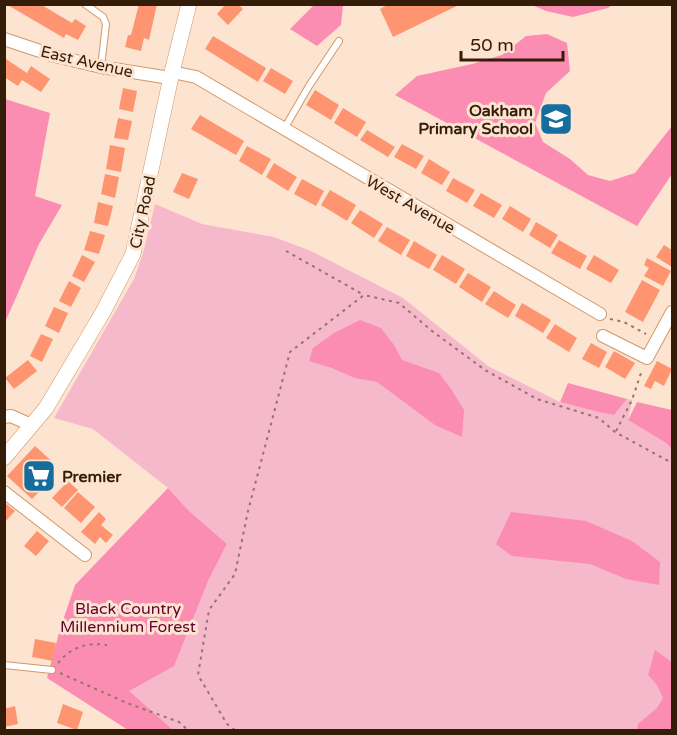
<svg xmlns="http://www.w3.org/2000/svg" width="677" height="735" font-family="'Varela Round',sans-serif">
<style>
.green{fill:#f6b8cb}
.forest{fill:#fb8db2}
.building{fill:#fe9470}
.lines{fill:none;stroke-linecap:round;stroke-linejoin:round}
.service-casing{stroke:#d29869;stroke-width:8}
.minor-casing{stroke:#d29869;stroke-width:14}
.tertiary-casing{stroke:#d29869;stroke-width:16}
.path{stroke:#907865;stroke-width:2;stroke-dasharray:3 4.5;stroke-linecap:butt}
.service{stroke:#fff;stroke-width:6}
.minor{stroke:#fff;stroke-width:12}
.tertiary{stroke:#fff;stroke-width:15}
.labels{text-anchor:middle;stroke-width:6;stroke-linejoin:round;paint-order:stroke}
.street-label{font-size:16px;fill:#331d09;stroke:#fde4d1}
.poi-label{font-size:16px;font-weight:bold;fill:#331d09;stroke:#fde4d1;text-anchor:end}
.park-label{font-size:16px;fill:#630032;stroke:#fde4d1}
</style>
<rect width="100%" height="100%" fill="#fde4d1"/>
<path class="green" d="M155 204 202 224 274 237 311 251 403 298 488 366 560 402 602 413 614 415 627 399 632 400 628 420 666 443 672 449V730H173L129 692 208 581 227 544 188 510 168 488 93 429 54 418 134 279 143 253Z"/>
<path class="forest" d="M315 4 343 5 341 25 317 46 290 29Z
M532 5H612L608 8 573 17 546 11Z
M547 34 567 43 570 71 546 93 535 123 543 142 570 159 588 175 610 181 635 173 672 126V174L637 226 395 95 417 76 472 64 502 55 526 36Z
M5 99 50 113 35 196 62 205 39 244 15 300 5 322Z
M360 320 381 328 394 345 402 360 439 373 451 389 464 410 462 437 435 425 377 382 355 378 332 368 309 361 313 348 334 333Z
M568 383 627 399 614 415 602 413 560 402Z
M637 402 672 410V449L666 443 628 420Z
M168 488 188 510 227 544 208 581 174 666 129 691 173 730H128L47 678 60 629 75 585Z
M511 512 586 521 632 541 660 562 659 585 626 579 590 564 512 556 496 544Z
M655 650 672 662V730H637L638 724 657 708 663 698 657 685 648 675Z"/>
<path class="building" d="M6 4H40L72 23 75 19 86 26 78 40 66 34 64 38Z
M139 4H157L149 40 144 38 141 51 125 47 128 35H131Z
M226 4H238L243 9 228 25 217 14Z
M389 4H461L393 37 380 9Z
M213 36 266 68 258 82 205 49Z
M6 59 27 73 31 66 50 79 41 92 22 80 18 86 4 77Z
M271 68 293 81 285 94 263 81Z
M123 88 137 91 133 112 119 109Z
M315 90 339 105 331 120 306 105Z
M343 108 366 122 357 137 334 123Z
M200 115 244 141 236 155 191 129Z
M118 118 132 121 128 140 114 138Z
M367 130 395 147 388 157 360 140Z
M402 144 424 156 416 169 394 157Z
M110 145 125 148 121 172 106 169Z
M247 146 271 159 262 175 239 161Z
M429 159 450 172 442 185 421 173Z
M274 163 297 177 288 191 266 177Z
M182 173 198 179 189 199 173 192Z
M105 174 119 177 115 198 101 194Z
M453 178 475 190 467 203 446 191Z
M302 179 324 191 316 206 294 194Z
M330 190 356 205 347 221 321 205Z
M481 193 502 205 494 218 473 206Z
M98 202 113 206 108 226 94 223Z
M510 206 531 219 523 232 502 219Z
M360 210 383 224 374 238 351 223Z
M536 222 558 235 550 248 529 235Z
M387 227 410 240 401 255 378 241Z
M90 231 105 235 99 254 84 250Z
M559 240 587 256 580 269 551 253Z
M414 241 437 255 429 269 406 256Z
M664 245 672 250V267L656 257Z
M82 255 95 262 84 282 72 276Z
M442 255 465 269 456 284 433 270Z
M594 255 619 270 611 283 586 269Z
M647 258 671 271 663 286 644 276 649 268 644 265Z
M468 273 491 287 482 302 459 287Z
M642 280 660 290 643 322 625 312Z
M69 281 81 288 71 307 59 301Z
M494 291 516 305 508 318 485 304Z
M522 303 551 320 543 333 515 316Z
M54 307 68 313 59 333 45 326Z
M555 324 577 338 569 352 546 338Z
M41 334 53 339 42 362 30 356Z
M591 343 607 352 599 368 582 359Z
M614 351 635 363 625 379 605 367Z
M28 360 37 371 14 389 5 378Z
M657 361 672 369 664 386 655 381 651 389 644 386Z
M35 446 55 464 35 486 40 491 32 499 7 476Z
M68 481 78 490 62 507 52 498Z
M78 492 95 507 81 523 64 508Z
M4 502 15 511 4 523Z
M99 512 106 519 101 525 113 535 106 543 100 537 95 544 81 532Z
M37 531 49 541 36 556 24 546Z
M35 639 56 643 53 661 32 657Z
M63 704 83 712 77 730 57 723Z
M15 706 18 724 4 727V709Z"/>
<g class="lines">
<defs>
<path id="service" d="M85 4 103 17 106 24 101 67
M284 129 309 86 339 41
M4 665 52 670"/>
<path id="minor" d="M4 39 55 56 101 67 170 78
M172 72 196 77 600 314
M603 336 647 358 672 312
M4 417 11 416 31 425
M4 492 85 555"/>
<path id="tertiary" d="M4 458 46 408 103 312 133 254 172 72 189 4"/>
</defs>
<use href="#service" class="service-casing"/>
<use href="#minor" class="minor-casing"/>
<use href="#tertiary" class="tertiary-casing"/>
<path class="path" d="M286 251 364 295
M610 319 624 322 646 334
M616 431 632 400 642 370
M58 663C71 647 87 642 107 645
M60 673 127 703 179 722 188 730
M235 730 227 724 198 675 209 610 235 574 248 511 290 352 364 295 399 303 432 331 485 370 537 399 599 418 615 432 672 463"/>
<use href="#service" class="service"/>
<use href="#minor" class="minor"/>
<use href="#tertiary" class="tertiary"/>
</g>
<defs>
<symbol id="school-square" viewBox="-11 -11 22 22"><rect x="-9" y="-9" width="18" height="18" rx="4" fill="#146d9d" stroke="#fde4d1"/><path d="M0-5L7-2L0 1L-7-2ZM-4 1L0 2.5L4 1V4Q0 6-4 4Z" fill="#fff"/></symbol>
<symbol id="supermarket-square" viewBox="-11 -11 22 22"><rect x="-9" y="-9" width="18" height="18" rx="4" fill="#146d9d" stroke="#fde4d1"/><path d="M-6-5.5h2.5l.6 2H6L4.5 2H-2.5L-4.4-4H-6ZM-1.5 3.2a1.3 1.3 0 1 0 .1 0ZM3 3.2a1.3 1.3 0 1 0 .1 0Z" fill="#fff"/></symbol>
</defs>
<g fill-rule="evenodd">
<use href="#school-square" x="537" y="100" width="38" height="38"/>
<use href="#supermarket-square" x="20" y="457" width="38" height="38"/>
</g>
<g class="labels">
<g class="street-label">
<text transform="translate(87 61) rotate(13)" y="6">East Avenue</text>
<text transform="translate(411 204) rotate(30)" y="6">West Avenue</text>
<text transform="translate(142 212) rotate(-78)" y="6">City Road</text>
</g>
<g class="poi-label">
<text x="533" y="116">Oakham<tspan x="533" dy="18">Primary School</tspan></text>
<text x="62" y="482" text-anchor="start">Premier</text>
</g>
<g class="park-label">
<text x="128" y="614">Black Country<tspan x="128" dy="18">Millennium Forest</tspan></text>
</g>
</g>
<rect width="677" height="735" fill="none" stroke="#331d09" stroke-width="12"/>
<path d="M461 51v9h102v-9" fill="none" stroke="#331d09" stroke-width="3"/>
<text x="470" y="51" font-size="18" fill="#331d09" stroke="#fde4d1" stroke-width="4.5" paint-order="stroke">50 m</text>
</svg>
